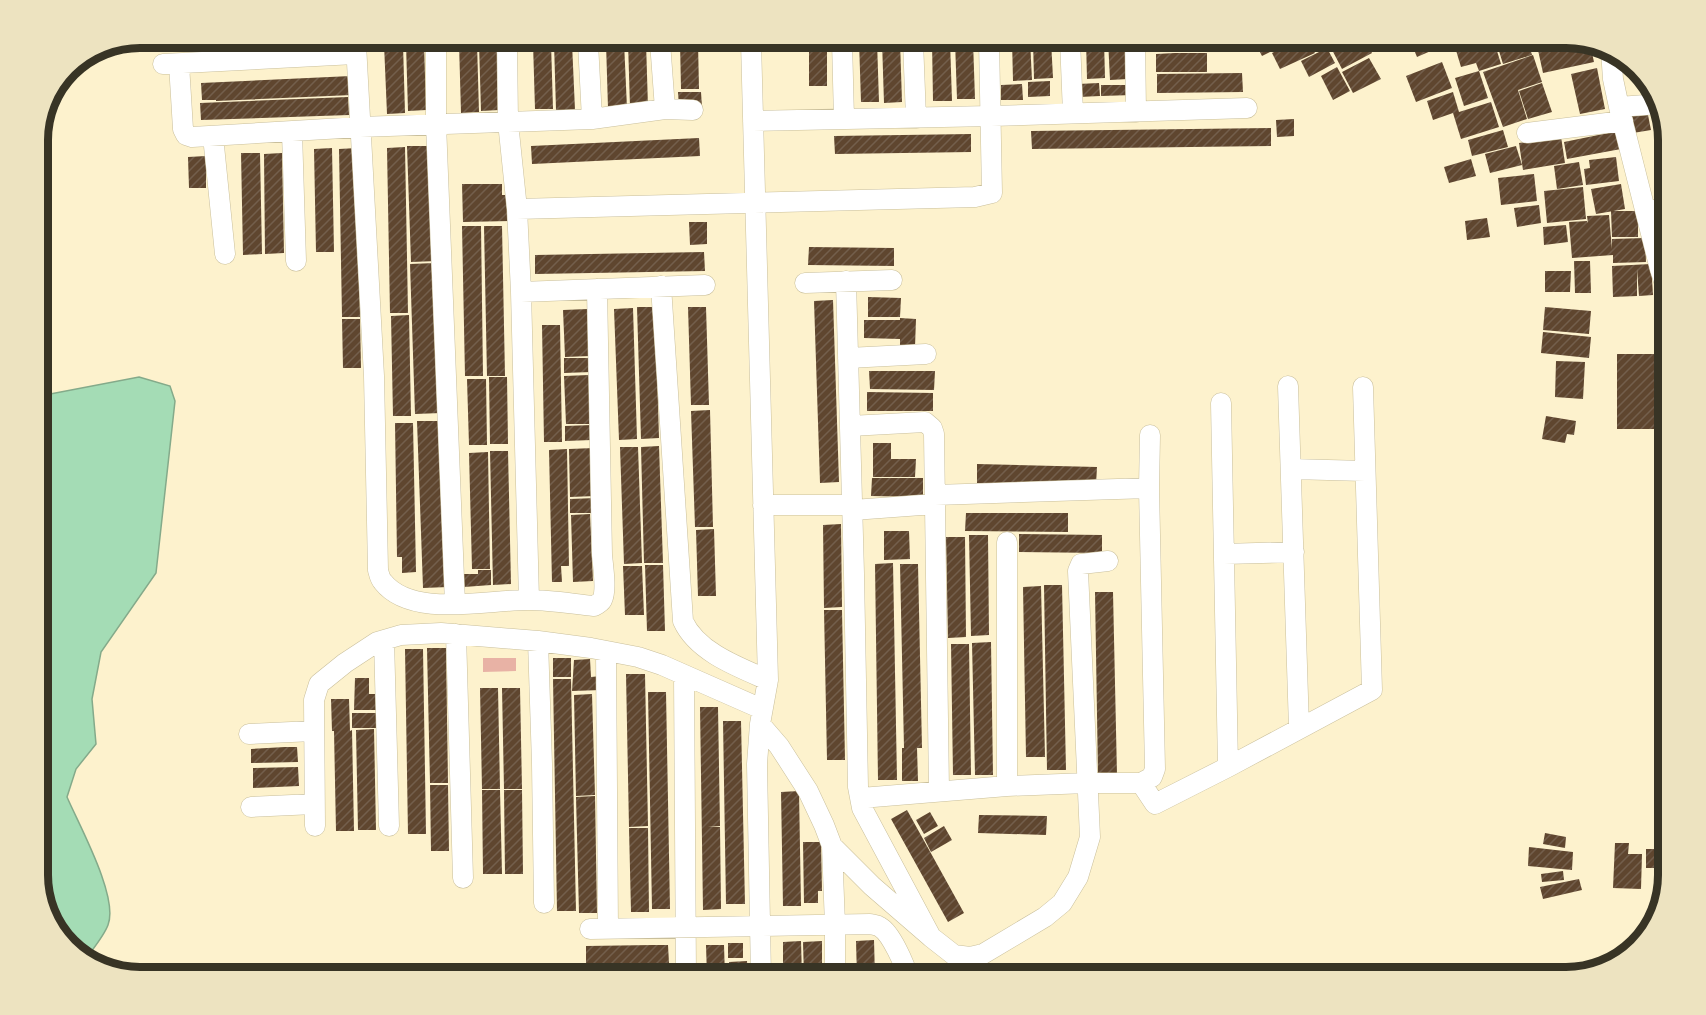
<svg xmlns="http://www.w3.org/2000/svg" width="1706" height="1015" font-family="'Exo 2',sans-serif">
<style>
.park{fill:#e8b2a5}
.water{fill:#a4dcb5;stroke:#84aa8a;stroke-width:1.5}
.building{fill:url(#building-hatch)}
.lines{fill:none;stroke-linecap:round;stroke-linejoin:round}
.minor-casing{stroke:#c9bf9b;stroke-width:21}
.minor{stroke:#fff;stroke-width:20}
.rim{fill:none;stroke:#383425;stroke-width:8}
</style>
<defs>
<pattern id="building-hatch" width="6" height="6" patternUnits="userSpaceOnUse" patternTransform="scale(1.5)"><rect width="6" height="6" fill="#5f462f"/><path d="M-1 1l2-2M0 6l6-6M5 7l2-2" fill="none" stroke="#735f4c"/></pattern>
</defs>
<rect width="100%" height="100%" fill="#fdf2cd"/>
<path class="park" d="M483 658H516V671L483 672Z"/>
<path class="water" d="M139 377 170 386 175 401 156 573 101 652 92 699 96 744 76 769 67 797C79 825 119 897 108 925 104 936 92 950 85 960L51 927 38 881V394L45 395Z"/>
<path class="building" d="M1389 38 1392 44 1373 52 1367 39Z
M1409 38H1447L1449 43 1417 57Z
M1486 38H1493L1501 64 1479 71 1476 63 1461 67 1455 47Z
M1495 38H1527L1532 55 1503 64Z
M1530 38H1547L1549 44 1533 49Z
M1253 39H1296L1262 56Z
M1300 39H1308L1315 53 1280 69 1272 53Z
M1344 39H1364L1372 53 1342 69 1330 46Z
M1012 40H1030L1032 80 1013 81Z
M1033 40H1051L1053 78 1034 79Z
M1086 40H1104L1105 78 1087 79Z
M1108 40H1127L1128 79 1110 80Z
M809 41H827V86H809Z
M859 41H877L879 102H861Z
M882 41H900L902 102 884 103Z
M932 41H950L952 101H933Z
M955 41H973L975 99H957Z
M1581 41 1590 44 1594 62 1543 73 1538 50Z
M624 42 627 108H608L606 43Z
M628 42H646L648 107H630Z
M680 42H698L699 89H681Z
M424 43 426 110 408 111 406 44Z
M459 43H477L479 112 461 113Z
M479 43H497L499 110 481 111Z
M533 43H551L553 109H535Z
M554 43H572L575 110H556Z
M384 44H403L405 113 387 114Z
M1327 48 1335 63 1309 77 1301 61Z
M1175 53H1207V72H1156V54Z
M1533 55 1542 82 1518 90 1527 119 1503 127 1483 72Z
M1369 58 1381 79 1353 93 1342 72Z
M1442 62 1452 88 1416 102 1406 76Z
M1337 67 1350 91 1333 100 1321 76Z
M1597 68 1605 109 1580 114 1571 74Z
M1479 71 1488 98 1464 106 1455 78Z
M1242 73 1243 92 1157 93V74Z
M351 76 352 95 216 101V100H202L201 83Z
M1050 81V96L1028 97V82Z
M1099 83 1100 96 1079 97 1078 84Z
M1542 83 1552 112 1528 119 1519 91Z
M1022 84 1023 100H1001V85Z
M1101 85H1133V95L1101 96Z
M678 92H701L702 107H679Z
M1453 92 1459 112 1491 102 1499 127 1461 139 1453 113 1433 120 1427 101Z
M348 97 349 115 201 120 200 103Z
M1661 108 1668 136 1656 138 1651 110Z
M1647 110 1651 130 1633 133 1629 114Z
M1294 119V136L1277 137 1276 120Z
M1271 128V146L1032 149 1031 131Z
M1503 130 1508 147 1472 156 1468 140Z
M1560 130 1565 163 1523 170 1519 143 1532 141Z
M1618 131 1621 149 1567 159 1564 142Z
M971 134V152L835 154 834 136Z
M699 138 700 156 532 164 531 146Z
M1668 139V159L1661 160 1658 140Z
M407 146H432L437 261 411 262Z
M1516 146 1522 165 1490 173 1485 154Z
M405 147 408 313H390L387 148Z
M332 148 334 252H316L314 149Z
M357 148 360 317H342L339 149Z
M241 153H260L262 254 243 255Z
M282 153 284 253 265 254 264 154Z
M206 156V188H189L188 157Z
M1616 157 1619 181 1586 185 1584 169 1590 168 1589 160Z
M1471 159 1476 176 1449 183 1444 167Z
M1579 162 1583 185 1557 189 1554 166Z
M1534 174 1537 201 1501 205 1498 178Z
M462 184H502V195H510L511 221 463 222Z
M1621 184 1625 209 1596 214 1591 189Z
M1583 187 1586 219 1547 223 1544 191Z
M1539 205 1541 223 1517 227 1514 208Z
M1611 211H1638V237H1612Z
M1609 215 1612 249V239L1645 238 1646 262 1613 263V255L1572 258 1569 222 1587 221 1588 223 1587 216Z
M1487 218 1490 237 1467 240 1465 221Z
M689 222H707V244L690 245Z
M1566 225 1568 242 1544 245 1543 227Z
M462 226H481L483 376H465Z
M484 226H502L505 376H487Z
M809 247 894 248V266L808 265Z
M704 252 705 271 535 274V255Z
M1574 261H1590L1591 293H1575Z
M435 263 441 413 415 414 410 264Z
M1651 264 1653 295 1639 296 1637 269V296L1613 297 1612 266Z
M1545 271H1571L1570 292H1545Z
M868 297 901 298 900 317H868Z
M833 300 839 482 820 483 814 301Z
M637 307H655L659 438 641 439Z
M688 307H706L709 405H691Z
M1545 307 1591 311 1589 334 1543 330Z
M633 308 637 439 619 440 614 309Z
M588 309 590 356 565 357 563 310Z
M409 315 411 416H393L391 316Z
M900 318 916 319 915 347H900V339L864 338V320H900Z
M342 319H360L361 368H343Z
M542 325H560L562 442H544Z
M1543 332 1591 337 1589 358 1541 353Z
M1617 354H1668V429H1617Z
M564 358H590L591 372 564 373Z
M1556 361 1585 362 1583 399 1555 397Z
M869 371H935L934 390 870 389Z
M589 375 591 424H566L564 376Z
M489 377H507L508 444H490Z
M467 379H486L487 445H469Z
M867 392 933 393V411H867Z
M710 410 713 527H695L691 411Z
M1546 416 1576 421 1574 435 1567 434 1565 443 1542 439Z
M417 421H442L448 587 423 588Z
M395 423H413L416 572 402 573V557H397Z
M592 425V440L565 441V426Z
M873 443H891V459H916L915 477H873Z
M659 446 663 563H644L641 447Z
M620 447H638L642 563 624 564Z
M594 448 595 496 570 497 569 449Z
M567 449 569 566H561L562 582H552L549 450Z
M490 451H508L511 584 493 585Z
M488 452 490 569H472L469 453Z
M977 464 1097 467 1096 485 977 483Z
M872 478H923V497L871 496Z
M596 498 597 513H570V499Z
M966 513H1068V532L965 531Z
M590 514 593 581 573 582 571 515Z
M841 524 842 607 824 608 823 525Z
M714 529 716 596H698L696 530Z
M884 531H909L910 559 884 560Z
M1019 534 1102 535V553L1019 552Z
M969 535H988L989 635 971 636Z
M946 537H965L966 637 948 638Z
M893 563 897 780H878L875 564Z
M900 564H918L922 748H917L918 781H902V748H904Z
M645 565H663L665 631H647Z
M623 566H642L644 615H625Z
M478 570H491V585L464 587V574H478Z
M1044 585H1062L1066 770H1047Z
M1041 586 1045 757H1026L1023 587Z
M1095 592H1113L1117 775H1098Z
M824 610H842L845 760H827Z
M991 642 993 775H975L972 643Z
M951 644H969L971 775H953Z
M427 648H446L448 783H430Z
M405 649H423L426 834H408Z
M553 658H571V677H553Z
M590 659 591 677 601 676V690L572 691 574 660Z
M626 674H645L648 826 629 827Z
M355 678H369V694H381V710H354Z
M553 679H571L576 911H557Z
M480 688H498L500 789H482Z
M502 688H520L522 789H504Z
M648 692H666L670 909H652Z
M592 694 595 795 576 796 574 695Z
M331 699H349L350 731 352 730 354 831H336L334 731H332Z
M700 707H718L720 826 708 827H720L721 909 703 910Z
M352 713H382V728H352Z
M723 721H741L745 904H726Z
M374 729 376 830H358L356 730Z
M285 747H297L298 762 251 763V749Z
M298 767 299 786 253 788V768Z
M430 785H448L449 851H431Z
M482 790H500L502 874H483Z
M504 790H522L523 874H505Z
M799 791 801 906H783L781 792Z
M595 796 597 913H579L576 797Z
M907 810 964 913 948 922 891 819Z
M930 812 938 826 924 834 916 820Z
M979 815 1047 816 1046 835 978 833Z
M944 826 952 840 931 852 924 838Z
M629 828H648L649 912H631Z
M1545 833 1566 837 1565 848 1543 844Z
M803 842H821L822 891H818V903H804Z
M1615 843H1629L1628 854H1642L1641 889 1613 888Z
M1529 847 1573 852 1572 870 1528 866Z
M1646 849H1665L1666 868H1646Z
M1563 871 1564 880 1542 882 1541 874Z
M1579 879 1582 890 1543 899 1540 887Z
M874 940 875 977H857L856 941Z
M801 941 802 977H783V942Z
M822 941V977H804L803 942Z
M728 943H743V958H728Z
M653 945H668L669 963 586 964V946Z
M706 945H724L725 977H707Z
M747 961 748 977H729V962Z
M670 967V977H620V968Z"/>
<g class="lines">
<defs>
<path id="minor" d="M1070 40 1073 113
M1135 40 1136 112
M842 41 844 119
M913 41 916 118
M660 42 665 109
M751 42 768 680 760 724 757 764 761 977
M436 43V124L455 604
M507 43 508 122 517 209 521 292 529 600
M588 43 592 119
M356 44 374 376 378 570C379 574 380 579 383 582 412 619 490 599 530 600 551 600 573 604 594 606 596 605 601 602 602 600 607 591 603 566 602 555L597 289
M1611 50 1613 79 1619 107 1660 269 1668 293
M163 64 355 54
M179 64 183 129 186 135 192 137 360 127 592 119 665 109 693 110
M1619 107 1659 104
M753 121 991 116 1247 108
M292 132 296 261
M1527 133 1623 121
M213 136 225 254
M517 209 975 197 992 193 989 41
M1646 212 1668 207
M846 281 854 574 858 787 862 808 931 937
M805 283 892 280
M661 286 683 621C697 652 738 667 768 680
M521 292 705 285
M848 358 926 354
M1288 386 1299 728
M1221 403 1228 767
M850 426 925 422 932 428 934 434 939 791
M1291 469 1365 471
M935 495 1149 488
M763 505H852
M853 510 935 504
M1224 554 1294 552
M456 634 463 878
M384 640 389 826
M538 641 542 764 544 903
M606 651 608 929
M684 675 686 977
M760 724 779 746 808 791 824 825 832 846 835 925V977
M249 734 313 731
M1141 783 1155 804 1228 767 1372 690 1363 387
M1007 786 1087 783H1141L1152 777 1155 769 1149 488 1150 435
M861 798 1007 786V542
M251 807 314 804
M315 826 314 700 319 684 345 663 377 642 401 635 441 633 538 641 591 648 638 657 662 665 762 709
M832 846 872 886 931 937 954 955 970 957 983 954 1045 917 1062 903 1078 877 1090 837 1078 571 1081 564 1108 561
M590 929 870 924C874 925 877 925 880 927 891 933 905 965 908 977"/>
</defs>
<use href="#minor" class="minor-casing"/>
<use href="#minor" class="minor"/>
</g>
<path d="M0 0H1706V1015H0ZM140 48H1566A92 92 0 0 1 1658 140V875A92 92 0 0 1 1566 967H140A92 92 0 0 1 48 875V140A92 92 0 0 1 140 48Z" fill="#ede3c0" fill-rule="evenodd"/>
<path class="rim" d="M140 48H1566A92 92 0 0 1 1658 140V875A92 92 0 0 1 1566 967H140A92 92 0 0 1 48 875V140A92 92 0 0 1 140 48Z"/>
</svg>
